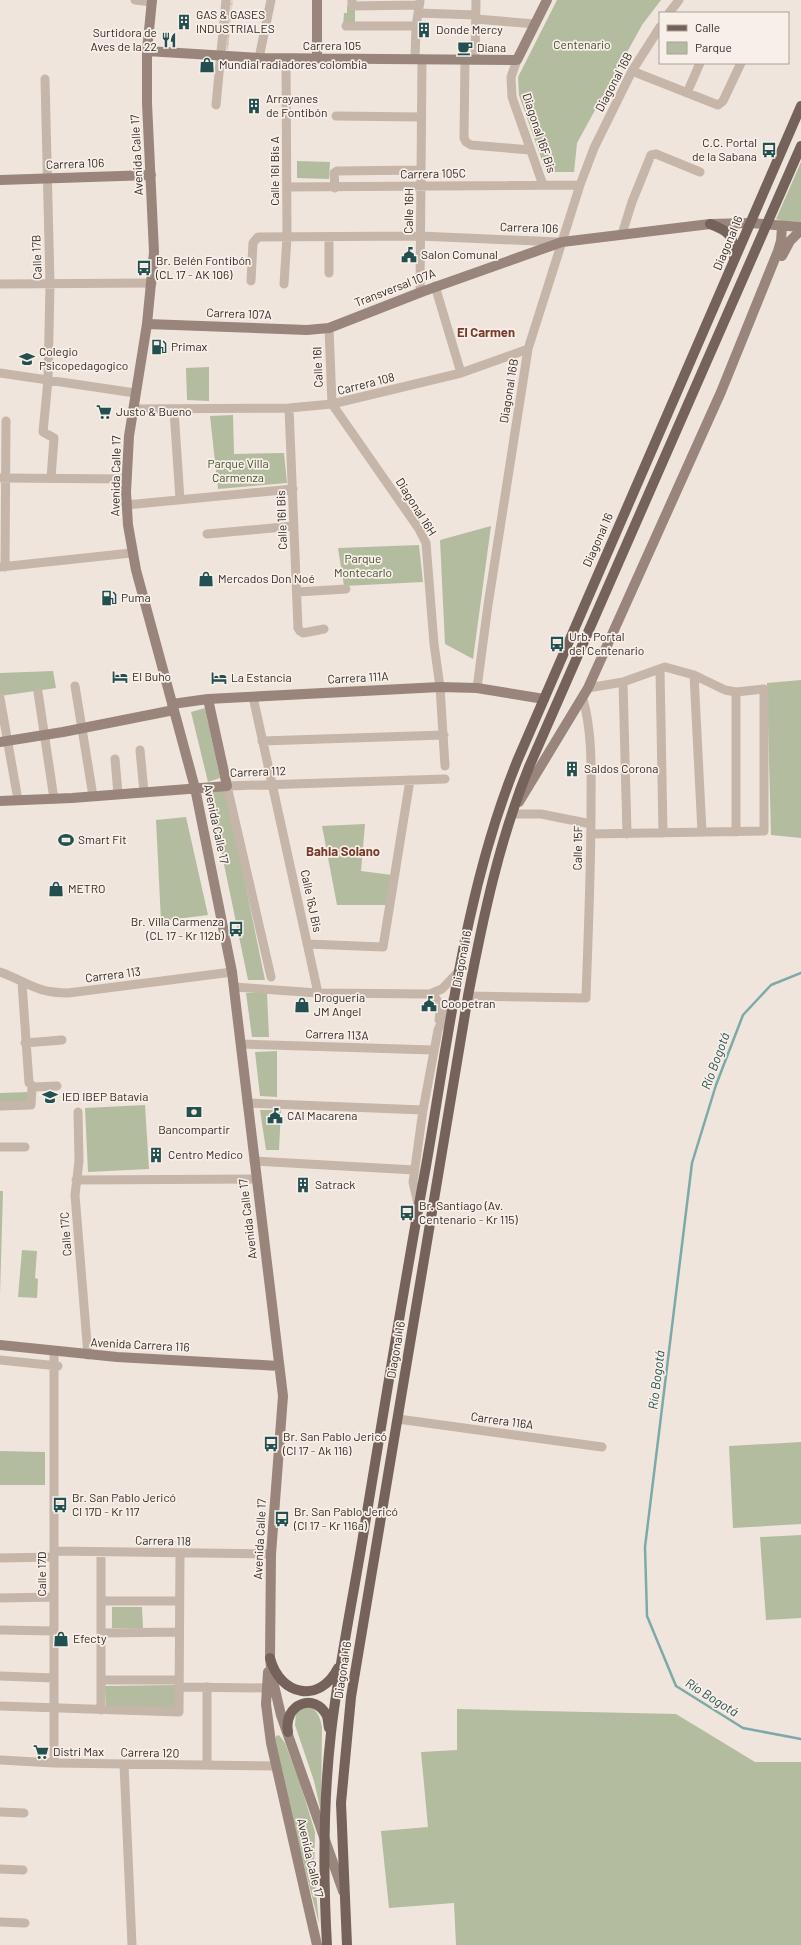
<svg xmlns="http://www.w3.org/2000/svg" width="801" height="1945" font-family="Barlow,sans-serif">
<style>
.green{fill:#b3bc9e}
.plaza{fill:url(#plaza-grid)}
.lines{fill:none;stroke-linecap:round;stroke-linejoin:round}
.stream{stroke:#7ea9a9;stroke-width:2.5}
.street{stroke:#c6b5a9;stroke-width:9}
.secondary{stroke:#99857b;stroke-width:10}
.primary{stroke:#74625b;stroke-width:10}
.labels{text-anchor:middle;stroke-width:3.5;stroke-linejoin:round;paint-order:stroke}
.poi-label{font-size:12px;fill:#342b28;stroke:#f7efe8;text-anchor:start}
.park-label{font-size:12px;fill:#444f2f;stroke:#f7efe8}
.street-label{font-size:12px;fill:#342b28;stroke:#f7efe8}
.neighbourhood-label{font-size:13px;font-weight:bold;fill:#7a3a2a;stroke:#f7efe8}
.water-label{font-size:13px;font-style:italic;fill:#224f50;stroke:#f7efe8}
</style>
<defs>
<pattern id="plaza-grid" width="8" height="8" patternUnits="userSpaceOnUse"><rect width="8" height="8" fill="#e5d6c5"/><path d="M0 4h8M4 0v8" fill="none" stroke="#c5b8a9"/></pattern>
</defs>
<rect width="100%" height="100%" fill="#efe5dc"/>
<path class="green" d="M557 0H661L642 25 577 143 574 172H546L519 95 518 77Z
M347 6 355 7V26H343L344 13H347Z
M297 161 330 162 329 179 297 178Z
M801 162V222L782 221 776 219Z
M209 367V401L187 400 186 368Z
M233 415 234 454 284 453 287 483 218 489 210 416Z
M491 526 473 659 445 644 440 540Z
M419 545 423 582 344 586 338 548Z
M53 671 56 688 0 696V673Z
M801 680V838L771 835 767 683Z
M205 708 220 778 208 782 191 712Z
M226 790 265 980H248L209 792Z
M186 817 208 915 161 921 156 820Z
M365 824 361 871 392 875 388 905H337L322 826Z
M246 993H267L269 1037H252Z
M277 1051V1097L260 1096 255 1052Z
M28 1092 29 1107 0 1109V1093Z
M145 1105 149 1169 88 1172 85 1108Z
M260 1110H281L279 1150H266Z
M0 1191H3L0 1295Z
M22 1250 37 1251 35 1278 38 1279 37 1298 18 1297Z
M801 1442V1524L733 1528 729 1446Z
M0 1451 45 1452V1485H0Z
M801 1535V1618L766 1620 760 1537Z
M112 1607H142L143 1628H112Z
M175 1685 176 1709 106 1707 105 1686Z
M309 1706C318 1711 320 1717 322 1727L321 1812 314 1781 295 1725 296 1712 300 1708Z
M457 1709 676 1714 755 1762H801V1945H456L454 1903 389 1908 381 1831 428 1827 421 1752 457 1750Z
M279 1735 285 1743 300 1783 315 1832 314 1870 319 1924 290 1810 275 1740 276 1736Z"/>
<path class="plaza" d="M228 0H233L228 50H224Z"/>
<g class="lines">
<path class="stream" d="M801 973 771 985 743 1015 716 1085 692 1163 645 1547 647 1616 676 1686 743 1728 801 1739"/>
<path class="street" d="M135 0 152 2
M352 0V6L419 5
M418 13 476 15
M669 13 679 0
M476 19 535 24
M346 26H416
M259 58 271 0
M415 59 416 26 420 1
M465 59 464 138 466 142 471 145 530 150
M475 60 476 0
M517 60 511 77 512 97 543 185
M632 71 718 105 723 101 741 63
M45 79 50 284 48 380 43 432 54 438 51 478
M687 93 700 63
M216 105 226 0
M336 116 421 117
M287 187 580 185
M335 188 334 173 337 171 421 170
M622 234 632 202 651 155 656 154 700 172
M329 238V273
M251 281 253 243 258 237 420 236 559 242
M0 284 152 283
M284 284 287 237 286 58
M435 286 461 373
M420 292 422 59
M329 328 332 404 419 529 426 543 434 644 440 687 445 766
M0 373 135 393
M289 408 298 628 300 631 303 633 324 629
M133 409 289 408 332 404 461 373 528 349
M174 410 180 500
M0 478 127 479
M126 505 293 489
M207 534 294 526
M0 567 131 553
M5 567 6 421
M297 592 346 589
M660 669 663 833
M694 675 702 832
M623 682 627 834
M75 686 93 796
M477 688 488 605 528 349 580 185 594 148 632 71 660 27
M588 688 623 682 665 667 694 675 725 690 736 692 764 689V831L591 834
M38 692 54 799
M736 692V832
M253 697 318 993
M0 698 18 800
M262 741 444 735
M140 750 144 792
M115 759 118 794
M512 814H541L591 824
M307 944 383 947 410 780
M0 972C28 982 35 993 68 993L232 972
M271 977 227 786 445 779
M22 983 29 1083 34 1087 57 1086
M234 987 318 993 430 994 442 989 459 971
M430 994C441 1000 441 1009 439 1020
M468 996 586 998C588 936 591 873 591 810 591 773 593 735 583 699
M25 1043 62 1040
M241 1044 433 1050
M247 1103 423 1110
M0 1106 31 1105 32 1087
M78 1112 79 1161 75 1195 88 1355
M0 1147H25
M254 1161 414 1170
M76 1180 257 1179
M418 1204 413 1182 423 1110 438 1030 453 999
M54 1351V1763
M0 1360 58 1366
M398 1419 602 1447
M54 1551 271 1554
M101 1552V1710
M0 1558 54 1557
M0 1598 54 1597
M101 1601H179
M0 1630 54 1631
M101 1633 179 1632
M0 1676 54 1678
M101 1680H179
M179 1687 266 1688
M207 1687V1765
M0 1706 179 1712 180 1553
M0 1760 54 1763 276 1766
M124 1764 132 1945
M0 1812 24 1813
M0 1869 23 1870
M0 1922 25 1923"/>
<path class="secondary" d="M152 0 147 51V103L154 252 147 324 129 436 126 492 128 525 136 570 195 788 232 972 283 1396 271 1554 270 1658 272 1677 281 1715 343 1891
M317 0V59
M147 51 259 58 517 60 547 0
M0 180 151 175
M782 256 790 241 801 230
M147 324 307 330 329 328 424 291 562 242 710 224 750 223 801 227
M172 704 208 699 440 687 477 688 544 699
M0 742 63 732 174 710
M0 801 72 798 227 786 208 699
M519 802 588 688 721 392 778 251 781 241 782 227
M0 1345 117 1357 279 1366
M268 1672 266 1704 271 1743 317 1945"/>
<path class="primary" d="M710 224C729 231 735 236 734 258
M270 1658C280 1696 320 1704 338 1668
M288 1732C283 1703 316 1692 327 1716 328 1719 328 1724 329 1728
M327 1945C323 1875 323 1804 331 1733 339 1663 354 1594 365 1524 385 1404 404 1285 426 1166 450 1029 465 888 518 759L801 106
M347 1945 341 1803 351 1697 468 996C483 918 499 841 529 767L801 146"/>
</g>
<defs>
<symbol id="building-bare" viewBox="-9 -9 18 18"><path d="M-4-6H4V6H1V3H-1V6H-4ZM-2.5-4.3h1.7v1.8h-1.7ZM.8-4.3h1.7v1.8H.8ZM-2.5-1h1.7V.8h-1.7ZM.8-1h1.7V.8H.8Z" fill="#224f50" stroke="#f7efe8" stroke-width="2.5" paint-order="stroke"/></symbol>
<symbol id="restaurant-bare" viewBox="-9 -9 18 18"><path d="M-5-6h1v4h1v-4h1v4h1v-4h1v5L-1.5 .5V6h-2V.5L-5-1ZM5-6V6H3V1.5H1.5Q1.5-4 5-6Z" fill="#224f50" stroke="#f7efe8" stroke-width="2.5" paint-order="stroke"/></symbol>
<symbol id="cafe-bare" viewBox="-9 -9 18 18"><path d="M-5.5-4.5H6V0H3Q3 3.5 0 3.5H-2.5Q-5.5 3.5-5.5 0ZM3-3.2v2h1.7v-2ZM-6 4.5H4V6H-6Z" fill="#224f50" stroke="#f7efe8" stroke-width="2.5" paint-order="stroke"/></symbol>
<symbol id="shop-bare" viewBox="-9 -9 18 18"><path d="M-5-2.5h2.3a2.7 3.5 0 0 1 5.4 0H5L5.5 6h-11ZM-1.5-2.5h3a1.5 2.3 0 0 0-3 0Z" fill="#224f50" stroke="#f7efe8" stroke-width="2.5" paint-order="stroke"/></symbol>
<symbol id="bus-bare" viewBox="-9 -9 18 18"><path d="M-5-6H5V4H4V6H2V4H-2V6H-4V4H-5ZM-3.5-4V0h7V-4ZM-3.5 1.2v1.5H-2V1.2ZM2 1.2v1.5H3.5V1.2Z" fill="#224f50" stroke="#f7efe8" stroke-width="2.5" paint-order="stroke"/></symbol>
<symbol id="civic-bare" viewBox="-9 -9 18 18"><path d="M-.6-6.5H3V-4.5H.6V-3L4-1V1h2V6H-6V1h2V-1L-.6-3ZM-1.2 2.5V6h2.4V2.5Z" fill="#224f50" stroke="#f7efe8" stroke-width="2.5" paint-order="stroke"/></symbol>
<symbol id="fuel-bare" viewBox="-9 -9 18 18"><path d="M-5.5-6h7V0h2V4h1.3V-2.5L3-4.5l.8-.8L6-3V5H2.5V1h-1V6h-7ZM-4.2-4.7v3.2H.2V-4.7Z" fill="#224f50" stroke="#f7efe8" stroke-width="2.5" paint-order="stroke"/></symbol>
<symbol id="school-bare" viewBox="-9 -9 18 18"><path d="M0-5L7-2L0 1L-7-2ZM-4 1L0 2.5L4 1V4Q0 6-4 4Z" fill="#224f50" stroke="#f7efe8" stroke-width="2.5" paint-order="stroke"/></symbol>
<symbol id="supermarket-bare" viewBox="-9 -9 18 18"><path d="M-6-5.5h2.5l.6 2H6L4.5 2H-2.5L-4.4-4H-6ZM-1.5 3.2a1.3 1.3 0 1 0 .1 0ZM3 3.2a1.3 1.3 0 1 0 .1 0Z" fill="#224f50" stroke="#f7efe8" stroke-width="2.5" paint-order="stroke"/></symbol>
<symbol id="hotel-bare" viewBox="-9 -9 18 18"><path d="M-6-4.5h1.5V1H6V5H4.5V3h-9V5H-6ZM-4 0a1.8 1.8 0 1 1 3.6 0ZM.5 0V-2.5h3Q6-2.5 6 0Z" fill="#224f50" stroke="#f7efe8" stroke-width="2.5" paint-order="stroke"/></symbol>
<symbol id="stadium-bare" viewBox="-9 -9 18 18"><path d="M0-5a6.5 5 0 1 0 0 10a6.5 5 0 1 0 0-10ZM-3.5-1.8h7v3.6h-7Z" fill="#224f50" stroke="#f7efe8" stroke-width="2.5" paint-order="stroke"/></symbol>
<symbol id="bank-bare" viewBox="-9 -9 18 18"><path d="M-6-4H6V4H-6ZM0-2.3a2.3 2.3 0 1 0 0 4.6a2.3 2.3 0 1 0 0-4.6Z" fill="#224f50" stroke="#f7efe8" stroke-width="2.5" paint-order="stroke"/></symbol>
</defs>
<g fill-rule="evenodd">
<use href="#building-bare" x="173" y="11" width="22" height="22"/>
<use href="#building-bare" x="413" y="19" width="22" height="22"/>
<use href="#restaurant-bare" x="158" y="29" width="22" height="22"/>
<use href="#cafe-bare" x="454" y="37" width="22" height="22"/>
<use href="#shop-bare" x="196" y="54" width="22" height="22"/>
<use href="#building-bare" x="243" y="95" width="22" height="22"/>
<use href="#bus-bare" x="758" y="139" width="22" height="22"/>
<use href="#civic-bare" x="398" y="244" width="22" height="22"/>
<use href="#bus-bare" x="133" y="257" width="22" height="22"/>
<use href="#fuel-bare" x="148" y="336" width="22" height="22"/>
<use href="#school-bare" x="16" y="348" width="22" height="22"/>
<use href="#supermarket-bare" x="93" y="401" width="22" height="22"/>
<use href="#shop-bare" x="195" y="568" width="22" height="22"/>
<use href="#fuel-bare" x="98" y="587" width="22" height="22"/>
<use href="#bus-bare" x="546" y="633" width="22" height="22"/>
<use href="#hotel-bare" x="109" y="666" width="22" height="22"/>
<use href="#hotel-bare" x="208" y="667" width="22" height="22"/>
<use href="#building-bare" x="561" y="758" width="22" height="22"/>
<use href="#stadium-bare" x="55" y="829" width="22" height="22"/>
<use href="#shop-bare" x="45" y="878" width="22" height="22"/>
<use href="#bus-bare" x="225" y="918" width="22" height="22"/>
<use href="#civic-bare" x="418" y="993" width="22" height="22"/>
<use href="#shop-bare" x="291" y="994" width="22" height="22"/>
<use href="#school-bare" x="39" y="1086" width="22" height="22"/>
<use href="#bank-bare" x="183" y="1101" width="22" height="22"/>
<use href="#civic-bare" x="264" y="1105" width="22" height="22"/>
<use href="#building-bare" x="145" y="1144" width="22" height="22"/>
<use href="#building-bare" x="292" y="1174" width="22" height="22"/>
<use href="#bus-bare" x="396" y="1202" width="22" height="22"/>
<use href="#bus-bare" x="260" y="1433" width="22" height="22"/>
<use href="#bus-bare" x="49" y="1494" width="22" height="22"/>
<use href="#bus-bare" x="271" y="1508" width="22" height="22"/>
<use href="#shop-bare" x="50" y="1628" width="22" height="22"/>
<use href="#supermarket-bare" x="30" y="1741" width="22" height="22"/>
</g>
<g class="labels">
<g class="poi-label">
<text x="196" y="19">GAS &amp; GASES<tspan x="196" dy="14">INDUSTRIALES</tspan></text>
<text x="436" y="34">Donde Mercy</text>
<text x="157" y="37" text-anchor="end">Surtidora de<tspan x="157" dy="14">Aves de la 22</tspan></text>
<text x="477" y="52">Diana</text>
<text x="219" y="69">Mundial radiadores colombia</text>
<text x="266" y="103">Arrayanes<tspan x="266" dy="14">de Fontibón</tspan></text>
<text x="757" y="147" text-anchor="end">C.C. Portal<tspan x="757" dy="14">de la Sabana</tspan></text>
<text x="421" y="259">Salon Comunal</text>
<text x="156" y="265">Br. Belén Fontibón<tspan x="156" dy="14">(CL 17 - AK 106)</tspan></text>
<text x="171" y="351">Primax</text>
<text x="39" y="356">Colegio<tspan x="39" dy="14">Psicopedagogico</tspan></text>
<text x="116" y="416">Justo &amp; Bueno</text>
<text x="218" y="583">Mercados Don Noé</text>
<text x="121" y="602">Puma</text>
<text x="569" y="641">Urb. Portal<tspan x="569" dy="14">del Centenario</tspan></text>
<text x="132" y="681">El Buho</text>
<text x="231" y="682">La Estancia</text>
<text x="584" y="773">Saldos Corona</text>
<text x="78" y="844">Smart Fit</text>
<text x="68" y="893">METRO</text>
<text x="224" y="926" text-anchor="end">Br. Villa Carmenza<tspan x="224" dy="14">(CL 17 - Kr 112b)</tspan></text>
<text x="314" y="1002">Drogueria<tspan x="314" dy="14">JM Angel</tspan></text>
<text x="441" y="1008">Coopetran</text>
<text x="62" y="1101">IED IBEP Batavia</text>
<text x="287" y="1120">CAI Macarena</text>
<text x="194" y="1134" text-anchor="middle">Bancompartir</text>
<text x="168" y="1159">Centro Medico</text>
<text x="315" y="1189">Satrack</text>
<text x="419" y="1210">Br. Santiago (Av.<tspan x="419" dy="14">Centenario - Kr 115)</tspan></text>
<text x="283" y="1441">Br. San Pablo Jericó<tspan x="283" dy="14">(Cl 17 - Ak 116)</tspan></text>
<text x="72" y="1502">Br. San Pablo Jericó<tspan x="72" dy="14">Cl 17D - Kr 117</tspan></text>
<text x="294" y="1516">Br. San Pablo Jericó<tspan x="294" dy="14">(Cl 17 - Kr 116a)</tspan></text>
<text x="73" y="1643">Efecty</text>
<text x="53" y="1756">Distri Max</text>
</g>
<g class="park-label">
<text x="582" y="49">Centenario</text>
<text x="238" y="468">Parque Villa<tspan x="238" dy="14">Carmenza</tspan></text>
<text x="363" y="563">Parque<tspan x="363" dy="14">Montecarlo</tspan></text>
</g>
<g class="street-label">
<text x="332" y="50">Carrera 105</text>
<text transform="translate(614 82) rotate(-62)" y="4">Diagonal 16B</text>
<text transform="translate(539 133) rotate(72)" y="4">Diagonal 16F Bis</text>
<text transform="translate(137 155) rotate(-93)" y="4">Avenida Calle 17</text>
<text transform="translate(75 164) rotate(-2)" y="4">Carrera 106</text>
<text transform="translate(275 171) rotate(-90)" y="4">Calle 16I Bis A</text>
<text transform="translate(433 174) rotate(-1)" y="4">Carrera 105C</text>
<text transform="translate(409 211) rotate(-89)" y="4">Calle 16H</text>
<text transform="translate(529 228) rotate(2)" y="4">Carrera 106</text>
<text transform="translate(728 243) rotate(-67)" y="4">Diagonal 16</text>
<text transform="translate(37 257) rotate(-92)" y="4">Calle 17B</text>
<text transform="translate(395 288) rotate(-21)" y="4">Transversal 107A</text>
<text transform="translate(239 314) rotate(2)" y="4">Carrera 107A</text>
<text transform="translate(318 367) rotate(-92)" y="4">Calle 16I</text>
<text transform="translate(366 384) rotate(-14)" y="4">Carrera 108</text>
<text transform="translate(509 391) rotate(-81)" y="4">Diagonal 16B</text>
<text transform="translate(116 476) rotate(-89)" y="4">Avenida Calle 17</text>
<text transform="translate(416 507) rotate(58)" y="4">Diagonal 16H</text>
<text transform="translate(282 520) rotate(-92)" y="4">Calle 16I Bis</text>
<text transform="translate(598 540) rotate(-66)" y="4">Diagonal 16</text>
<text transform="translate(358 678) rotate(-3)" y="4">Carrera 111A</text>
<text transform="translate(258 772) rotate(-2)" y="4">Carrera 112</text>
<text transform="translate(216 824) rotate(78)" y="4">Avenida Calle 17</text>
<text transform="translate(578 848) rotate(-89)" y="4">Calle 15F</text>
<text transform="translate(311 901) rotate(78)" y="4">Calle 16J Bis</text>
<text transform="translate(462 959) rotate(-79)" y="4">Diagonal 16</text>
<text transform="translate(113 975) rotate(-7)" y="4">Carrera 113</text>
<text transform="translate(337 1035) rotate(2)" y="4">Carrera 113A</text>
<text transform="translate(248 1219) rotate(-97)" y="4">Avenida Calle 17</text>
<text transform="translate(66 1234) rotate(-94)" y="4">Calle 17C</text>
<text transform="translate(140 1345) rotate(3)" y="4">Avenida Carrera 116</text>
<text transform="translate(396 1350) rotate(-80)" y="4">Diagonal 16</text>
<text transform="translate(502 1421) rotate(8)" y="4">Carrera 116A</text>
<text transform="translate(260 1539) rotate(-87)" y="4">Avenida Calle 17</text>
<text transform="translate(163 1541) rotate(1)" y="4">Carrera 118</text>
<text transform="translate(42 1574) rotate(-90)" y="4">Calle 17D</text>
<text transform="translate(343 1670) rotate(-81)" y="4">Diagonal 16</text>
<text transform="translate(150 1753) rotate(1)" y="4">Carrera 120</text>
<text transform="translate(310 1858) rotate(77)" y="4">Avenida Calle 17</text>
</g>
<g class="neighbourhood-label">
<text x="486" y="337">El Carmen</text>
<text x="343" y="856">Bahia Solano</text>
</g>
<g class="water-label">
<text transform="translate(715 1061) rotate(-70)" y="5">Río Bogotá</text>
<text transform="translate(656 1380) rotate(-83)" y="5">Río Bogotá</text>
<text transform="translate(712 1697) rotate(32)" y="5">Río Bogotá</text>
</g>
</g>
<rect x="659" y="12" width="130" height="52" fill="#f7efe8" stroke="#a9a19b"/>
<rect x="667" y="25" width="20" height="6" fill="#74625b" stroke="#a9a19b"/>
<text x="695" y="32" font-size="12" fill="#342b28">Calle</text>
<rect x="667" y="42" width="20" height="12" fill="#b3bc9e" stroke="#a9a19b"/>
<text x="695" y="52" font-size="12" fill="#342b28">Parque</text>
</svg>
